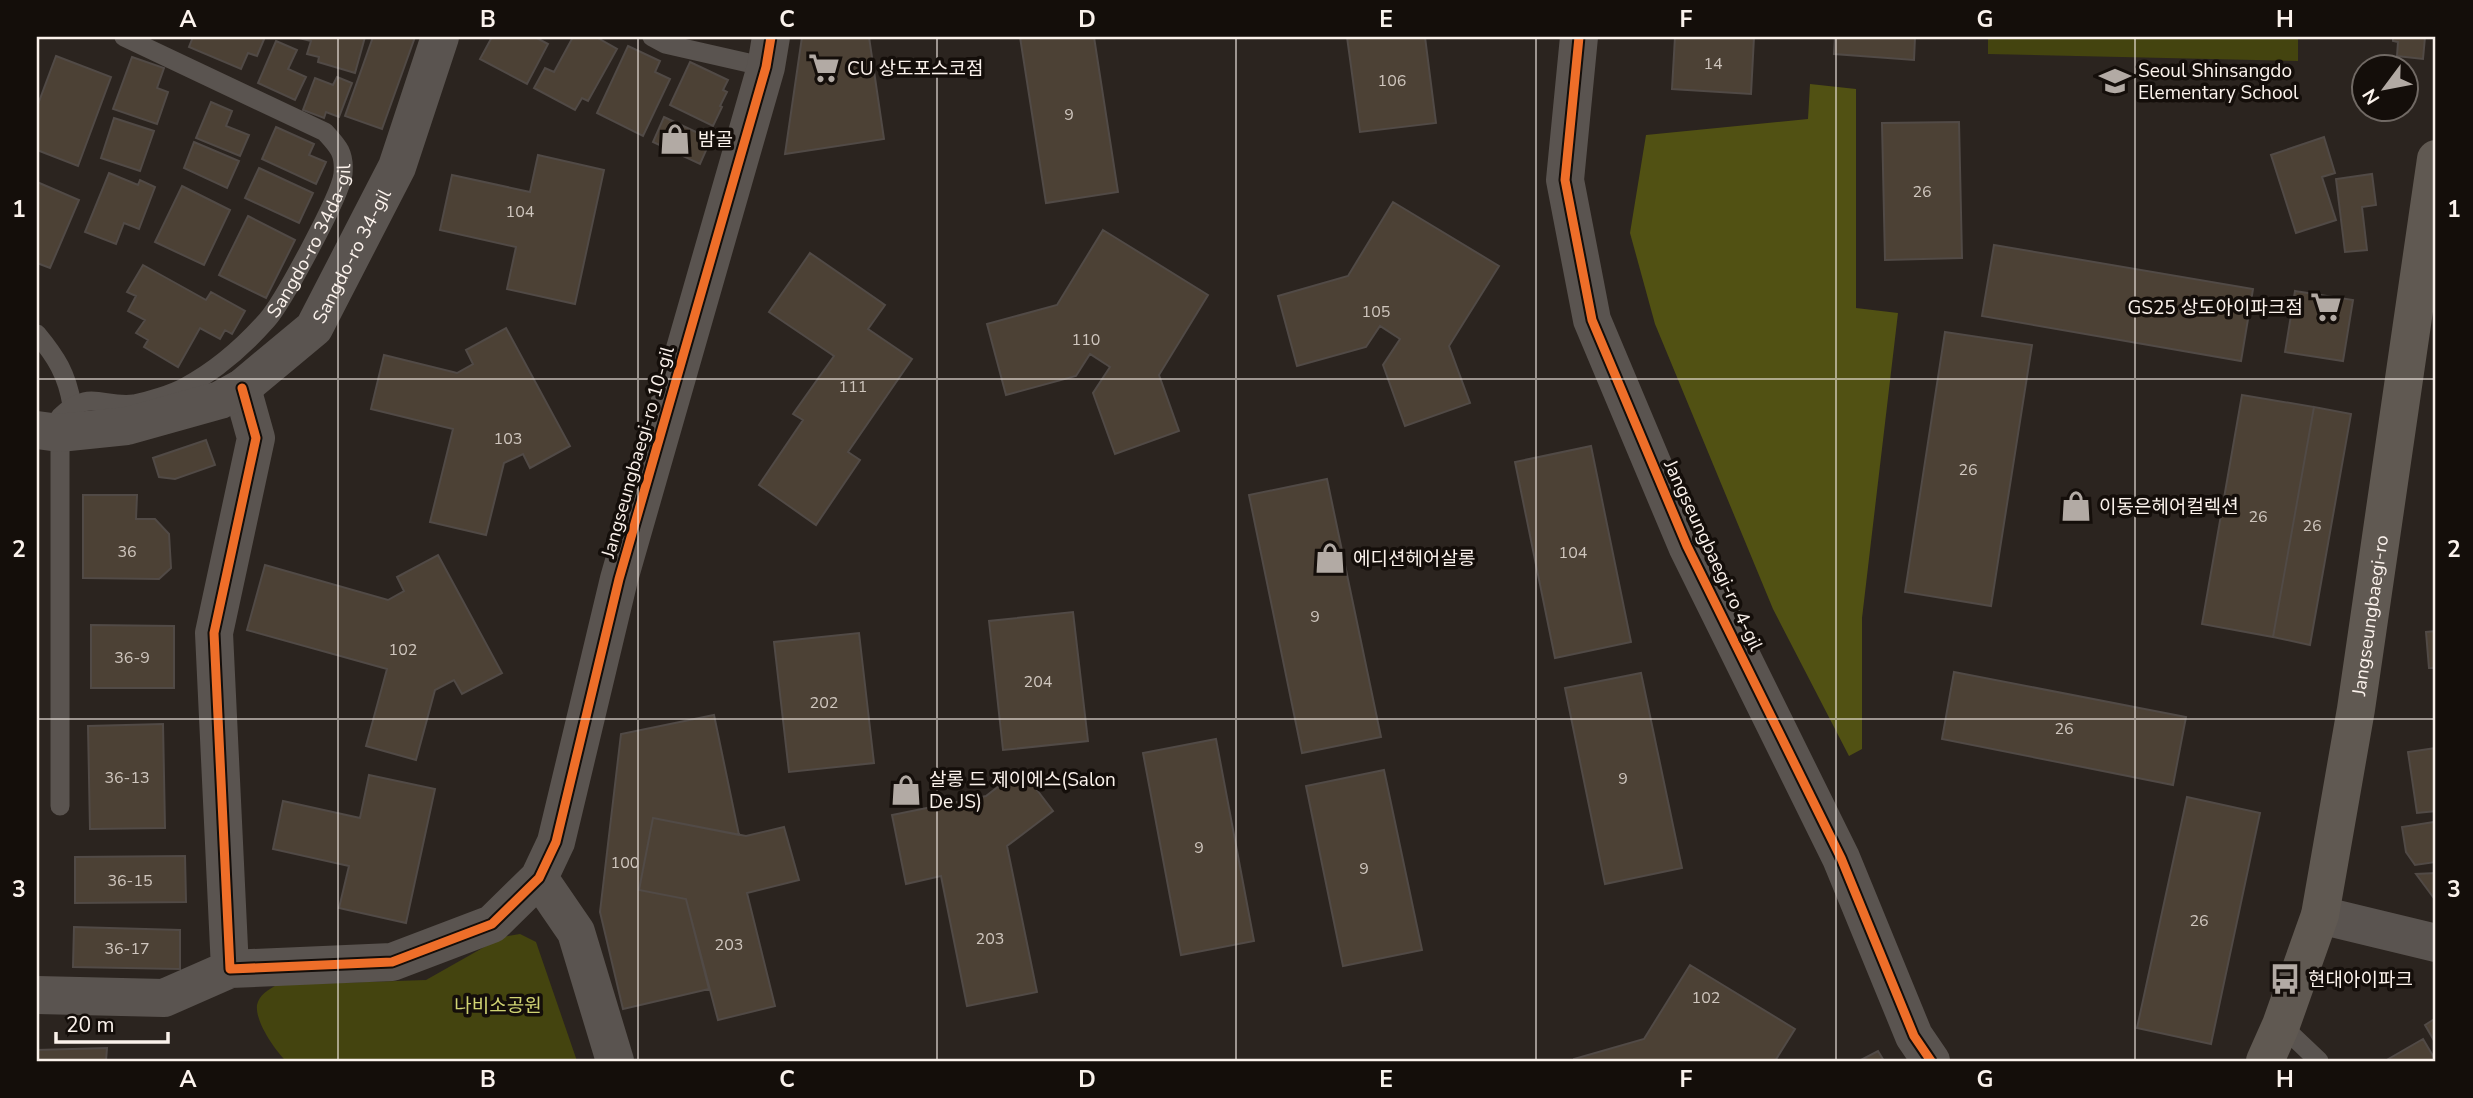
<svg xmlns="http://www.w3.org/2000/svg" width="2473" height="1098" font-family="'Nunito Sans','Noto Sans KR',sans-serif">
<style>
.green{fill:#44440f}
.forest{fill:#515113}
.building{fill:#4c4135;stroke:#514a46;stroke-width:2}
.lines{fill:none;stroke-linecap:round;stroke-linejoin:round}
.service{stroke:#5a5450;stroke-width:19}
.minor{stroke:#5a5450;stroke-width:38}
.tertiary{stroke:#5a5450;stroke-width:38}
.secondary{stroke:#605952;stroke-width:38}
.cycleway-casing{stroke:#140e0a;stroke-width:13}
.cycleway{stroke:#ee6e29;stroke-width:9}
.grid{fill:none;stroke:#fbf2ec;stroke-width:2;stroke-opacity:0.55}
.labels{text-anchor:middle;stroke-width:7;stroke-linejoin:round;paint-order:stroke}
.number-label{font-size:16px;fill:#cfc6be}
.poi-label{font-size:19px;fill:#fbf2ec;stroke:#140e0a;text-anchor:start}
.street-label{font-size:19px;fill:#fbf2ec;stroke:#140e0a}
.park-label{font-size:19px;fill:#d1d474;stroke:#140e0a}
.neatline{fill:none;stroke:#fbf2ec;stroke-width:2.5}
.grid-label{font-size:23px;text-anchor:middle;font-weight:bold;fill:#fbf2ec}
</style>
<rect width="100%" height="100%" fill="#2b241f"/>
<path class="green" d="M1988 37H2298V61L1988 54Z
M520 934 536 942 577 1061H286C275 1050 255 1022 257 1005 259 995 269 989 277 985L426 980 502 937Z"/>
<path class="forest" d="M1810 84 1856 89V308L1898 313 1862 618V749L1849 756 1773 609 1655 324 1630 233 1646 135 1808 119Z"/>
<path class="building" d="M193 37H265L257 56 248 53 241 69 189 47Z
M295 37H365L355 73 318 62 319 57 307 54 311 41Z
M373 37H415L382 129 345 116Z
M492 37H535L548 44 527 84 480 59Z
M573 37H596L617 49 588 101 582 98 575 110 534 88 545 68 554 72Z
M802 37H869L884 139 785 154Z
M1020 37H1094L1118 192 1046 203Z
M1347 37H1425L1436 123 1360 132Z
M1675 37H1754L1751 94 1672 89Z
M1835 37H1915L1914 60 1834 54Z
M2393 37H2425L2423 59 2397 56 2398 42 2393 41Z
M276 41 297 50 288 69 306 77 295 100 258 83Z
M628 46 660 61 655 72 670 79 643 136 597 113Z
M56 56 111 77 78 166 37 150V107Z
M132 57 164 68 157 88 168 92 157 124 113 109Z
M690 62 728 80 723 90 727 92 720 106 722 107 713 126 670 105Z
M337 77 352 83 339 117 326 112 324 118 303 110 315 78 333 85Z
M211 102 232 111 226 126 249 135 240 156 196 138Z
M664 117 711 139 700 164 653 142Z
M114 118 154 131 140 171 101 158Z
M1959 122 1962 258 1885 260 1882 123Z
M276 127 314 144 309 155 326 162 316 184 262 159Z
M2324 137 2335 173 2322 177 2336 220 2296 233 2271 155Z
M194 142 239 161 227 188 184 168Z
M538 155 604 170 575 304 507 289 516 247 440 230 452 175 530 192Z
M259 168 313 193 299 223 245 198Z
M109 173 138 185 140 180 155 187 139 229 124 223 116 244 85 232Z
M2372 174 2376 205 2362 207 2367 250 2345 252 2336 179Z
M37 182 79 200 50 268 37 263Z
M182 186 230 210 204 265 155 242Z
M1393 202 1499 266 1449 346 1470 403 1405 426 1383 365 1400 339 1380 326 1366 347 1297 366 1278 296 1348 276Z
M248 216 295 240 266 298 219 275Z
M1103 230 1208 295 1159 375 1179 431 1115 454 1093 393 1110 367 1090 354 1076 376 1006 395 987 324 1057 305Z
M1994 245 2253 289 2241 361 1982 316Z
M810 253 885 305 868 329 912 359 848 452 860 460 816 525 759 485 803 420 793 414 834 356 769 312Z
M143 265 206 300 211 292 245 311 232 334 225 330 220 339 200 328 178 367 144 347 148 340 136 333 145 320 128 311 136 296 127 292Z
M2295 291 2353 300 2343 361 2285 352Z
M506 328 570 446 530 468 523 454 504 463 486 535 430 522 453 429 371 409 384 355 457 373 473 364 466 350Z
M1945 332 2032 345 1991 606 1905 592Z
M2242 395 2314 407 2273 637 2202 624Z
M2314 407 2351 414 2310 645 2273 637Z
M206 440 215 465 175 479 159 477 153 458Z
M1591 446 1631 642 1555 658 1515 462Z
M1327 479 1381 737 1302 753 1249 495Z
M83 495H137L136 519H155L169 534 171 568 159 579 83 578Z
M438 555 502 673 462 694 454 680 435 690 416 760 366 746 387 669 247 630 265 565 388 600 404 591 397 577Z
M1073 612 1088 741 1003 750 989 621Z
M91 625 174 626V688H91Z
M2436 631V668H2429L2426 632Z
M859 633 874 763 789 772 774 642Z
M1954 672 2186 717 2173 785 1942 739Z
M1641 673 1682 868 1605 884 1565 688Z
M714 715 739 835 653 818 639 890 686 899 709 989 623 1009 600 912 621 734Z
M163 724 165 828 90 829 88 726Z
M1216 739 1254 941 1181 955 1143 753Z
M2436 748V811L2417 813 2408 752Z
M1021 769 1053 811 1007 846 1037 992 967 1006 941 876 906 884 892 815 986 796Z
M1384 770 1422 950 1343 966 1306 786Z
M369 775 435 789 406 923 339 908 349 866 273 849 283 801 360 818Z
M2187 797 2260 813 2211 1044 2137 1028Z
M653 818 746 836 784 827 799 880 747 893 775 1006 718 1020 686 899 639 890Z
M2434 822 2436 862 2415 865 2406 852 2402 827Z
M185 856 186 902 75 903V857Z
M2436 873V901L2416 874Z
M74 927 180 930V969L73 967Z
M1690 965 1795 1029 1775 1061H1574V1059L1644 1039Z
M2436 1018V1044L2425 1025Z
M2423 1039 2436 1061H2385Z
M107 1048 106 1061H37V1050Z
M1878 1051 1884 1061H1859Z"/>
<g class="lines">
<g class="service">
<path d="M652 37 665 44 766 67"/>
<path d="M37 334C56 357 67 374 72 405"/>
<path id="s1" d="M60 806V417C89 388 102 408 134 404 149 401 172 394 185 387 215 371 244 346 267 320 283 302 341 195 343 174 345 153 338 146 325 132L124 37"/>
<path d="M2281 1025 2319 1061"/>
</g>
<path class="minor" d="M242 388 256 438 214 633 230 969 392 962 492 924 539 878 556 842 619 579 766 67 771 37
M539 878 576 932 615 1061
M37 995 164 998 230 969"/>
<g class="tertiary">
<path d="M1579 37 1565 180 1592 320 1687 546 1841 858 1914 1036 1931 1061"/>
<path id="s2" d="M37 430 59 433 127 426 220 400 242 388 314 328 397 167 440 37"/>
<path d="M2320 915 2436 943"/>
</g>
<path class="secondary" id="s3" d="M2265 1061 2281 1025 2320 915 2356 709 2436 159"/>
<defs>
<path id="cycleway" d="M1579 37 1565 180 1592 320 1687 546 1841 858 1914 1036 1931 1061
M242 388 256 438 214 633 230 969 392 962 492 924 539 878 556 842 619 579 766 67 771 37"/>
</defs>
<use href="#cycleway" class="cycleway-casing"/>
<use href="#cycleway" class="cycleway"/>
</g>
<path class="grid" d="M338 37V1061M638 37V1061M937 37V1061M1236 37V1061M1536 37V1061M1836 37V1061M2135 37V1061M37 379H2436M37 719H2436"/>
<defs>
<symbol id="supermarket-bare" viewBox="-9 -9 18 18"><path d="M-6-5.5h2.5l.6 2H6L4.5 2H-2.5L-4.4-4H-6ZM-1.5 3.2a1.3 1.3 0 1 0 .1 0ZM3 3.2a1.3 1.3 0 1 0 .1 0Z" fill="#b2aaa4" stroke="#140e0a" stroke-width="2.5" paint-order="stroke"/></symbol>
<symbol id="school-bare" viewBox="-9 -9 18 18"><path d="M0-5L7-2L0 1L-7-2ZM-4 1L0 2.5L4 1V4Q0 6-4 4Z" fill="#b2aaa4" stroke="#140e0a" stroke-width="2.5" paint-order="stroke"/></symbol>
<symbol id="shop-bare" viewBox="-9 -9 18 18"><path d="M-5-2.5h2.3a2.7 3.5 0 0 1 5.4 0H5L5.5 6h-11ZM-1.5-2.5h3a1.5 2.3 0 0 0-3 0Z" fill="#b2aaa4" stroke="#140e0a" stroke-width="2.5" paint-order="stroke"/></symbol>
<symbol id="bus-bare" viewBox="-9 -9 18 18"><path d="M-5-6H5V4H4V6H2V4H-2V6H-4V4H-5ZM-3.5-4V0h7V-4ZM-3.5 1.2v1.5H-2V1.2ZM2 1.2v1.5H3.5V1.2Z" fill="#b2aaa4" stroke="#140e0a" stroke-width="2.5" paint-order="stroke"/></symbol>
</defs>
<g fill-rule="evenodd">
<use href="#supermarket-bare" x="802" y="46" width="44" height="44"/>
<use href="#school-bare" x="2093" y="59" width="44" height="44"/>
<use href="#shop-bare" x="653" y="117" width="44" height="44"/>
<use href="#supermarket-bare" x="2304" y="285" width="44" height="44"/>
<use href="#shop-bare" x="2054" y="484" width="44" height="44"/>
<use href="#shop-bare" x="1308" y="536" width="44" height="44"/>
<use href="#shop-bare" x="884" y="768" width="44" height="44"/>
<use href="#bus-bare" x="2263" y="957" width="44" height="44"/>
</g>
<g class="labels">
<g class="number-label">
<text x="1713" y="69">14</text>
<text x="1392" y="86">106</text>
<text x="1069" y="120">9</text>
<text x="1922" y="197">26</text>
<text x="520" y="217">104</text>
<text x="1376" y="317">105</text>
<text x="1086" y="345">110</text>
<text x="853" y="392">111</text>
<text x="508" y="444">103</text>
<text x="1968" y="475">26</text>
<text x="2258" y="522">26</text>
<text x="2312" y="531">26</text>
<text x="127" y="557">36</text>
<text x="1573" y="558">104</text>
<text x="1315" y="622">9</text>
<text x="403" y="655">102</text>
<text x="132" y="663">36-9</text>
<text x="1038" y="687">204</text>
<text x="824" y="708">202</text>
<text x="2064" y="734">26</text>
<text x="127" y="783">36-13</text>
<text x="1623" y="784">9</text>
<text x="1199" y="853">9</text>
<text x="625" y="868">100</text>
<text x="1364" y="874">9</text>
<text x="130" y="886">36-15</text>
<text x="2199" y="926">26</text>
<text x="990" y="944">203</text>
<text x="729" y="950">203</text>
<text x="127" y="954">36-17</text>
<text x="1706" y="1003">102</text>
</g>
<g class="poi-label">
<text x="847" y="75">CU 상도포스코점</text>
<text x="2138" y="77">Seoul Shinsangdo<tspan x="2138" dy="22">Elementary School</tspan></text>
<text x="698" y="146">밤골</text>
<text x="2303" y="314" text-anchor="end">GS25 상도아이파크점</text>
<text x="2099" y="513">이동은헤어컬렉션</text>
<text x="1353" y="565">에디션헤어살롱</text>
<text x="929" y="786">살롱 드 제이에스(Salon<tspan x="929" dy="22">De JS)</tspan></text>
<text x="2308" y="986">현대아이파크</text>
</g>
<g class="street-label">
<text dy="7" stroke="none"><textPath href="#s1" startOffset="719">Sangdo-ro 34da-gil</textPath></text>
<text dy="7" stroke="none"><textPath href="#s2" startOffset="387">Sangdo-ro 34-gil</textPath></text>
<text transform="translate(637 452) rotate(-74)" y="7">Jangseungbaegi-ro 10-gil</text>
<text transform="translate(1714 555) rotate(65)" y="7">Jangseungbaegi-ro 4-gil</text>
<text dy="7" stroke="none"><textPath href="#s3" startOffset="460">Jangseungbaegi-ro</textPath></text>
</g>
<g class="park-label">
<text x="498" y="1012">나비소공원</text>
</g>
</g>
<rect width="2473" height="1098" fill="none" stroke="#140e0a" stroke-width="77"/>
<g transform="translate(2385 88) rotate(238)"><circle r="33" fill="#140e0a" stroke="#706964" stroke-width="2"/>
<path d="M0-5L12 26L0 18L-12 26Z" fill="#b2aaa4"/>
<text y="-10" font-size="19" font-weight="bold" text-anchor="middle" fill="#fbf2ec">N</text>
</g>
<path d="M56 1032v10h112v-10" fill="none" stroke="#fbf2ec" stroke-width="3.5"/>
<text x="66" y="1032" font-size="21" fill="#fbf2ec" stroke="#140e0a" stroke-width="5" paint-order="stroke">20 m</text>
<rect x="38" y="38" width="2396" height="1022" class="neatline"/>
<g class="grid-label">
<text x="188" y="27">A</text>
<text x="488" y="27">B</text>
<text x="787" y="27">C</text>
<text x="1087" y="27">D</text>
<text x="1386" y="27">E</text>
<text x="1686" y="27">F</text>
<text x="1985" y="27">G</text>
<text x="2285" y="27">H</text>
<text x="19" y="217">1</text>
<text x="2454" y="217">1</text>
<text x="19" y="557">2</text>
<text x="2454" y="557">2</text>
<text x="19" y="897">3</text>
<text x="2454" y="897">3</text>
<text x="188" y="1087">A</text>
<text x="488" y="1087">B</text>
<text x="787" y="1087">C</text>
<text x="1087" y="1087">D</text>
<text x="1386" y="1087">E</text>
<text x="1686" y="1087">F</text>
<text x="1985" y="1087">G</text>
<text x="2285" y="1087">H</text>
</g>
</svg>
